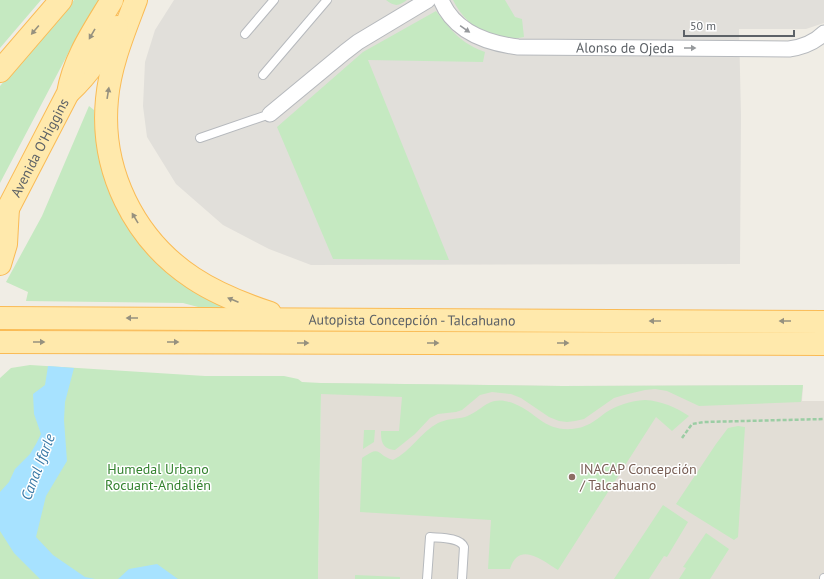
<svg xmlns="http://www.w3.org/2000/svg" width="824" height="579" font-family="'PT Sans',sans-serif">
<style>
.industrial{fill:#e1dfda}
.education{fill:#e2ded6}
.green{fill:#c5e9c1}
.water{fill:#a7e2ff}
.lines{fill:none;stroke-linecap:round;stroke-linejoin:round}
.service-casing{stroke:#b6b9bd;stroke-width:10}
.minor-casing{stroke:#b6b9bd;stroke-width:17}
.primary-casing{stroke:#fabb55;stroke-width:24}
.path{stroke:#9bcda4;stroke-width:2.5;stroke-dasharray:4 2;stroke-linecap:butt}
.service{stroke:#fff;stroke-width:8}
.minor{stroke:#fff;stroke-width:15}
.primary{stroke:#ffe9ac;stroke-width:22}
.oneway{fill:#96999c}
.oneway2{fill:#96917f}
.education-dot{fill:#8d6e63;stroke:#fff;stroke-width:1.5}
.labels{text-anchor:middle;stroke-width:3;stroke-linejoin:round;paint-order:stroke}
.street-label{font-size:14px;fill:#5d6267;stroke:#fff}
.park-label{font-size:14px;fill:#34832f;stroke:#fff}
.education-label{font-size:14px;fill:#785e54;stroke:#fff;text-anchor:start}
.water-label{font-size:15px;font-style:italic;fill:#3778a6;stroke:#fff}
</style>
<rect width="100%" height="100%" fill="#f0ede5"/>
<path class="industrial" d="M174 0H824V23L806 29H739L741 115 740 264 311 265 269 249 223 225 176 184 147 137 143 106 145 62 155 30Z"/>
<path class="education" d="M321 383 562 386 803 385 802 401H824V579H318Z"/>
<path class="green" d="M0 0H41L0 48Z
M74 0H100L71 48 0 183V86Z
M386 0H407C399 6 395 7 386 0Z
M453 0H505L515 17 522 19 524 37C518 38 512 39 506 39 483 38 462 19 453 0Z
M436 11C452 31 460 43 485 52L483 62 368 60 449 260 333 259 277 127 363 52Z
M89 106 94 110 95 130 99 155 110 187 226 306 225 309 198 307 183 303 26 301 28 292 6 282 42 216Z
M30 365 205 376H284L298 379 302 382 321 383 562 386 803 385 801 402 699 406 667 391 655 389 645 390 624 395 614 398 584 419 575 421 567 422 559 421 549 417 521 398 511 394 492 392 480 395 462 410 456 412 438 414 430 418 415 434 395 450C382 449 381 441 381 431H399L402 397 321 394 318 579H0V378L11 368Z
M645 400C662 401 675 407 689 416L672 431 656 417 558 570C543 561 519 540 510 569H488L491 520 360 512 362 458C382 444 376 455 393 460 411 451 421 432 438 423 446 419 456 419 465 417 484 410 489 393 515 404 537 413 544 431 572 429 586 428 595 421 605 413 617 405 630 401 645 400Z
M738 426 745 427 738 537 734 540 676 504 716 444 728 428Z
M364 430H375L374 442 363 449Z
M663 505 688 522 667 557 664 556 649 579H614Z
M706 533 729 549 710 579H679L686 568 683 567Z
M355 575 400 577V579H355Z"/>
<path class="water" d="M48 366 74 368 65 402 64 420 67 461 46 496 36 537 53 555 85 577 95 579H40L14 553 0 531V492L9 482 15 469 30 454 36 444 41 434 34 414 33 394 45 385Z
M157 564 178 579H118L129 569Z"/>
<g class="lines">
<defs>
<path id="service" d="M245 34 274 0
M263 75 327 0
M200 138 270 114
M427 579 430 537C440 538 460 537 464 547L462 579
M824 579V578"/>
<g id="minor">
<path id="s1" d="M441 0C454 32 486 43 518 47L789 49C803 47 814 43 824 33"/>
<path d="M270 114 345 52 358 42 428 0"/>
</g>
<g id="primary">
<path d="M136 0C124 32 110 65 107 99 100 170 134 239 193 278 217 294 243 304 270 313"/>
<path d="M0 71 61 0"/>
<path d="M69 92C90 73 103 51 117 27"/>
<path id="s2" d="M0 224 68 93C74 58 94 30 112 0"/>
<path d="M0 264 6 244 8 208"/>
<path id="s3" d="M0 318 824 322"/>
<path d="M0 342 824 344"/>
</g>
</defs>
<use href="#service" class="service-casing"/>
<use href="#minor" class="minor-casing"/>
<use href="#primary" class="primary-casing"/>
<path class="path" d="M682 438 692 424 704 422 824 419"/>
<use href="#service" class="service"/>
<use href="#minor" class="minor"/>
<use href="#primary" class="primary"/>
</g>
<defs><path id="oneway-solid" d="M-6-.8H1V-3.2L6.5 0L1 3.2V.8H-6Z"/></defs>
<g class="oneway">
<use href="#oneway-solid" transform="translate(465 29) rotate(35)"/>
<use href="#oneway-solid" transform="translate(690 48)"/>
</g>
<g class="oneway2">
<use href="#oneway-solid" transform="translate(35 30) rotate(130)"/>
<use href="#oneway-solid" transform="translate(92 34) rotate(120)"/>
<use href="#oneway-solid" transform="translate(108 93) rotate(-81)"/>
<use href="#oneway-solid" transform="translate(135 218) rotate(-121)"/>
<use href="#oneway-solid" transform="translate(233 300) rotate(-157)"/>
<use href="#oneway-solid" transform="translate(132 318) rotate(-180)"/>
<use href="#oneway-solid" transform="translate(655 321) rotate(-180)"/>
<use href="#oneway-solid" transform="translate(785 321) rotate(-180)"/>
<use href="#oneway-solid" transform="translate(39 342)"/>
<use href="#oneway-solid" transform="translate(173 342)"/>
<use href="#oneway-solid" transform="translate(303 343)"/>
<use href="#oneway-solid" transform="translate(433 343)"/>
<use href="#oneway-solid" transform="translate(563 343)"/>
</g>
<circle class="education-dot" cx="572" cy="477" r="4"/>
<g class="labels">
<g class="street-label">
<text dy="5" stroke="none"><textPath href="#s1" startOffset="202">Alonso de Ojeda</textPath></text>
<text dy="5" stroke="none"><textPath href="#s2" startOffset="86">Avenida O'Higgins</textPath></text>
<text dy="5" stroke="none"><textPath href="#s3" startOffset="412">Autopista Concepción - Talcahuano</textPath></text>
</g>
<g class="park-label">
<text x="158" y="474">Humedal Urbano<tspan x="158" dy="16">Rocuant-Andalién</tspan></text>
</g>
<g class="education-label">
<text x="580" y="474">INACAP Concepción<tspan x="580" dy="16">/ Talcahuano</tspan></text>
</g>
<g class="water-label">
<text transform="translate(38 467) rotate(-69)" y="5">Canal Ifarle</text>
</g>
</g>
<path d="M684 30v6h110v-6" fill="none" stroke="#5d6267" stroke-width="2"/>
<text x="690" y="30" font-size="12" fill="#5d6267" stroke="#ffffff" stroke-width="3" paint-order="stroke">50 m</text>
</svg>
